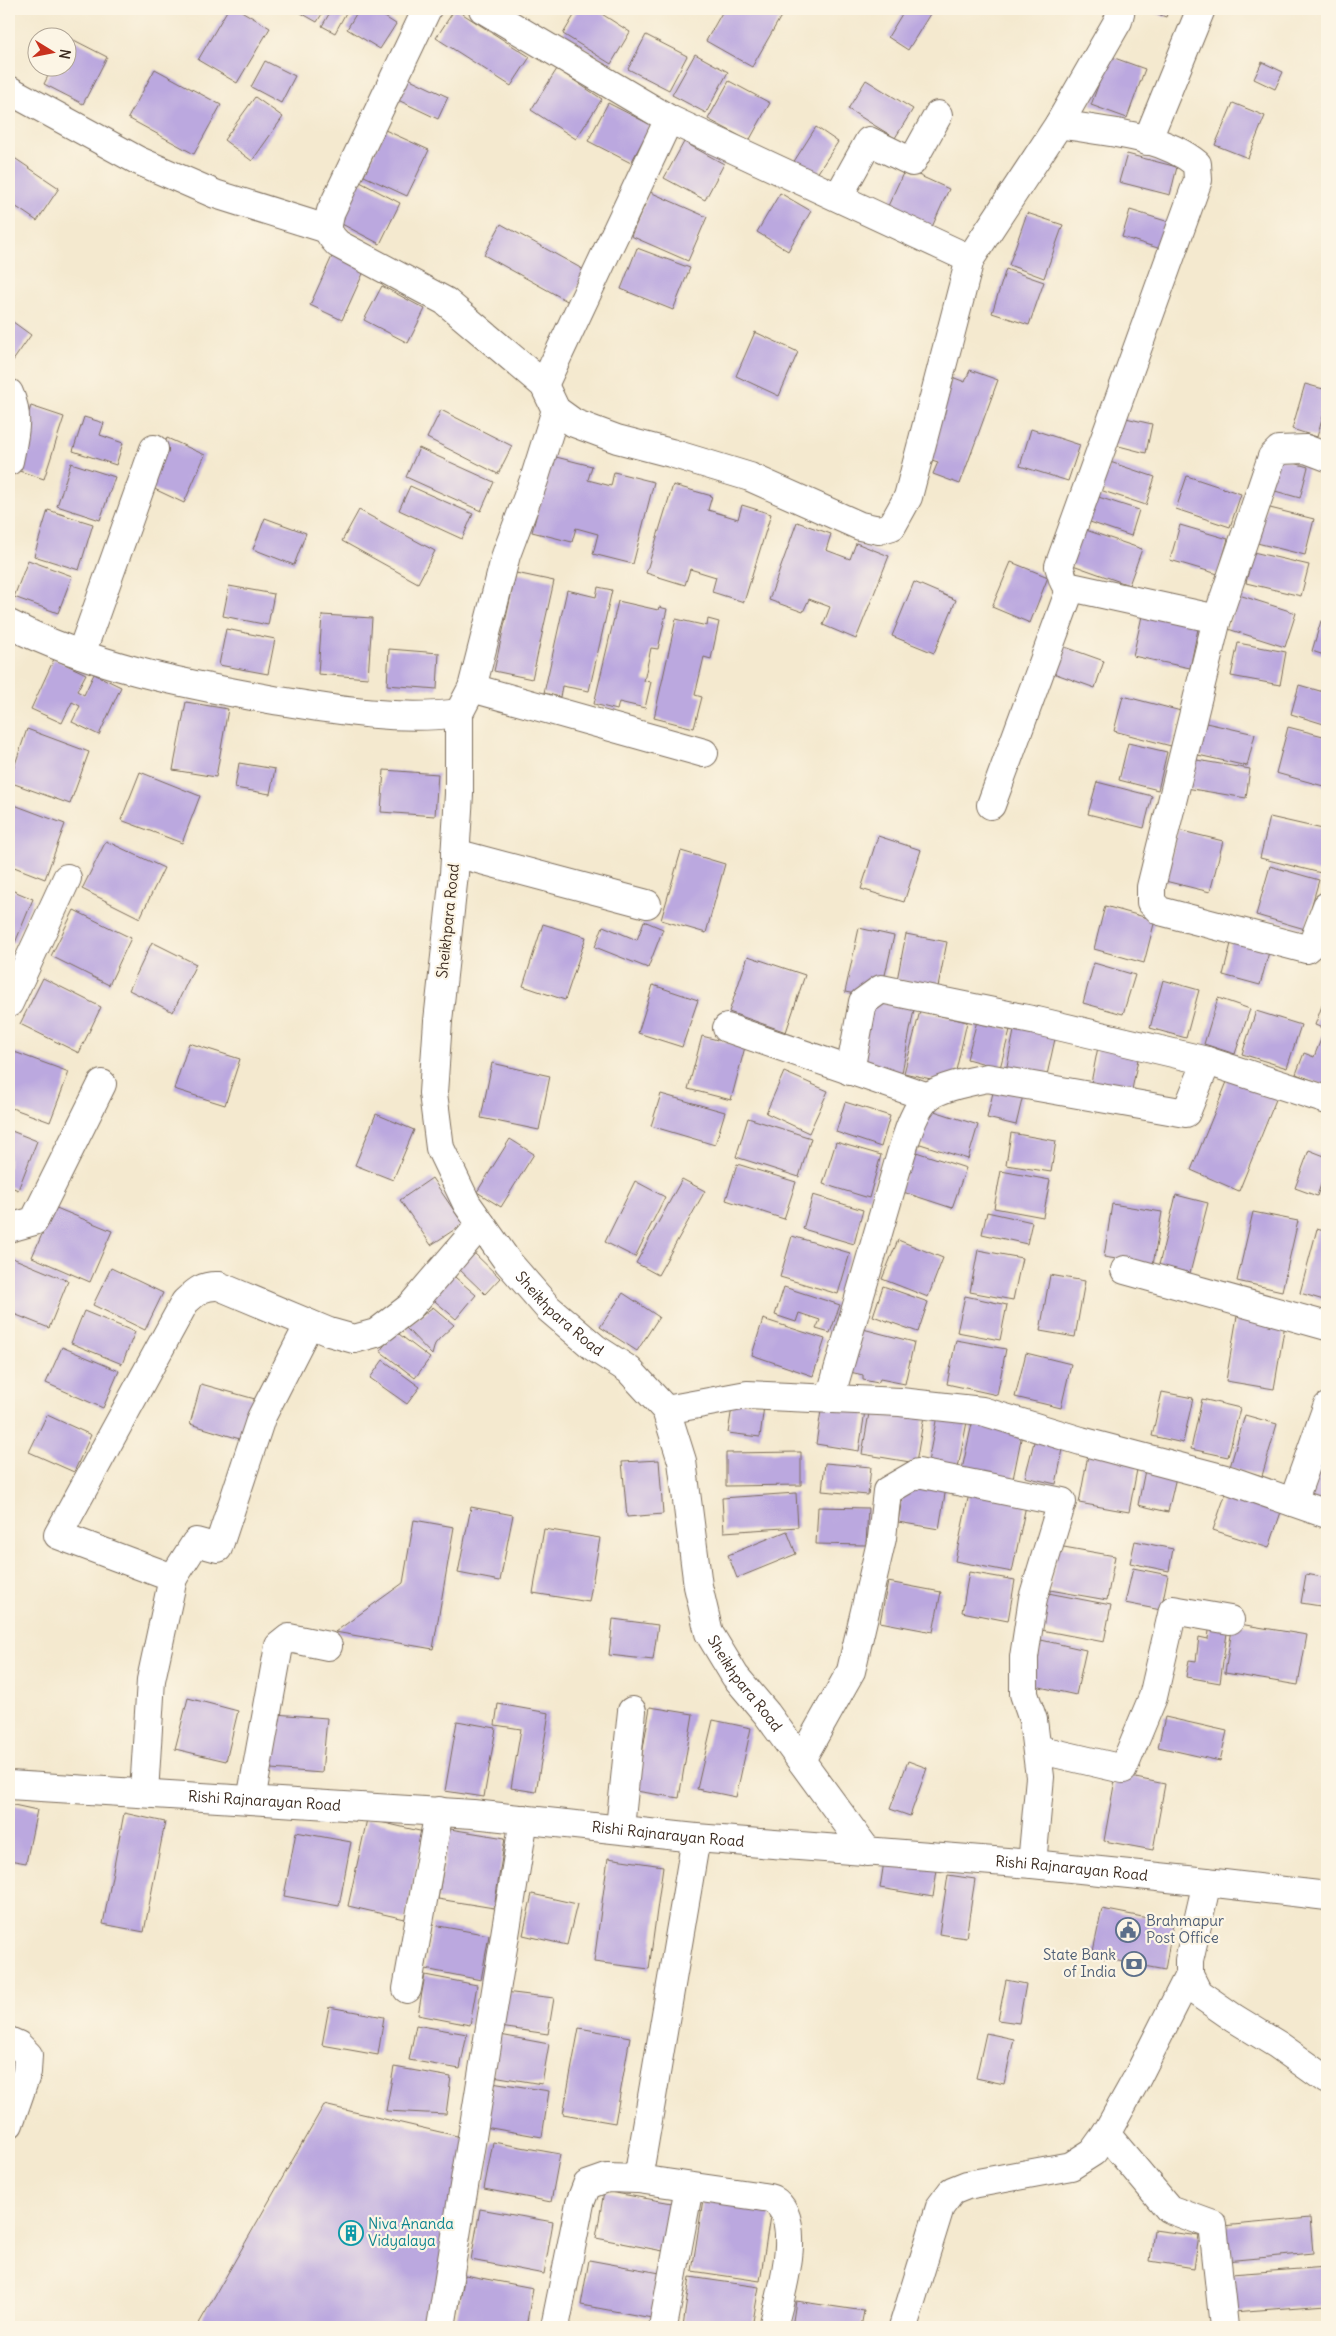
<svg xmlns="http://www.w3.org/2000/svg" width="1336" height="2336" font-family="Delius,sans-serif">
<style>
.building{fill:#bba8df}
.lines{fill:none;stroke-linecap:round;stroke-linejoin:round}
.minor-casing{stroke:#7c6d5c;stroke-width:30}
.minor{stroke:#fff;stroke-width:28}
.labels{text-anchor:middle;stroke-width:4.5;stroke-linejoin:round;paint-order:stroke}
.street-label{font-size:15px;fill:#3b2a1e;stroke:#fcf5e5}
.service-label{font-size:15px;fill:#4e5e75;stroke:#fcf5e5;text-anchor:start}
.culture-label{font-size:15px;fill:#0d838f;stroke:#fcf5e5;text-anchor:start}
</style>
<rect width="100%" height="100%" fill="#fcf5e5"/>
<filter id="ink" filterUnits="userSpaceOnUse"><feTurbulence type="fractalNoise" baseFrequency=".02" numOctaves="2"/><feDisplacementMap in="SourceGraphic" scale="10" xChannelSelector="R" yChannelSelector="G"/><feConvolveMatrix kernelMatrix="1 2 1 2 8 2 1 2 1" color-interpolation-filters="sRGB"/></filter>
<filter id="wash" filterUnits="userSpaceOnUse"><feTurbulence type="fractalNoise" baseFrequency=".0096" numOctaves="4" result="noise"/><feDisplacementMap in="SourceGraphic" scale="20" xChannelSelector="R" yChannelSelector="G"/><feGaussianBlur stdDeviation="1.12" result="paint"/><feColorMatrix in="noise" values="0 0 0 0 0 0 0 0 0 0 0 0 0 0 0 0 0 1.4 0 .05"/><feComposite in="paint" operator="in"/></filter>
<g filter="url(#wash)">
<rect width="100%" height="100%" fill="#f4e9cf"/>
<g id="blocks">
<path class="building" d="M228 9H238L270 28 237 83 198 60Z
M294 9H325L317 22Z
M332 9H348L335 33 322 26Z
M359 9H372L396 24 380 49 347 29Z
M383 9H401L396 16Z
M455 9 530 57 511 86 436 38Z
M578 9H594L630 32 611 64 563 34Z
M724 9H781L784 11 752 67 706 41Z
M905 9H933L908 50 888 37Z
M1143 9H1169L1166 17Z
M646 35 687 56 669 90 628 69Z
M68 37 107 57 83 104 44 84 52 68H68Z
M695 54 728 72 706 113 672 95Z
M1109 56 1145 69 1127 118 1091 105Z
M265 61 295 76 281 103 251 87Z
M1262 62 1283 72 1275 89 1254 79Z
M155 69 221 105 194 154 128 118Z
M557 69 602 99 576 139 531 110Z
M408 78 448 97 438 119 398 100Z
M866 80 913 109 895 138 848 109Z
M729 81 770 103 749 141 708 119Z
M255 97 283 117 252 161 224 140Z
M608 103 651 125 631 163 588 141Z
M1233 103 1265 116 1248 158 1215 145Z
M816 127 838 142 815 177 793 163Z
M385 130 429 150 407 196 364 176Z
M684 142 724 164 705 200 664 178Z
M1127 154 1177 167 1170 195 1119 182Z
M10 155 59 188 37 221 9 202Z
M905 169 949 189 932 227 888 206Z
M360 182 400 203 380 244 338 222Z
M650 192 707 217 688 261 631 236Z
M780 193 811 211 788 251 757 232Z
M1130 210 1169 222 1161 249 1122 237Z
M1027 213 1063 225 1044 278 1009 265Z
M501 224 586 271 569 302 484 255Z
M637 248 690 268 673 310 621 289Z
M334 252 366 267 342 320 310 305Z
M1006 269 1044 282 1029 325 992 313Z
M382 286 425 309 408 343 364 320Z
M9 319 31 335 10 365 9 364Z
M755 332 798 352 779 396 736 376Z
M970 370 998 380 960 484 933 474 938 462 923 457 952 377 965 382Z
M1305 384 1327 390V403L1317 437 1292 429Z
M31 406 64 417 44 479 10 468Z
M441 410 512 446 498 474 427 438Z
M1117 416 1152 424 1146 453 1111 444Z
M84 417 104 423 100 435 123 443 116 465 73 451Z
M1031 429 1080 445 1068 481 1020 466Z
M167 438 205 455 184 503 146 485Z
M419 448 494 482 481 511 406 477Z
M552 456 592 466 588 480 611 486 614 472 654 482 633 564 593 554 598 534 576 528 572 542 532 532Z
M1276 458 1308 467 1300 498 1268 489Z
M1110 462 1155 477 1146 505 1100 490Z
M71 463 115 477 100 520 57 506Z
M1187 476 1241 494 1230 527 1176 509Z
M673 485 712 496 708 510 738 519 742 505 771 514 744 602 712 592 716 577 690 569 685 585 646 573Z
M410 486 473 514 462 539 399 510Z
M1092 495 1139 510 1131 536 1084 520Z
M1266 507 1314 519 1305 555 1257 543Z
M48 510 93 524 79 570 34 556Z
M359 510 435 551 418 583 342 541Z
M265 518 306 533 294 565 253 549Z
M797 522 831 534 826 550 850 559 856 543 889 556 856 639 823 625 830 607 809 599 803 612 769 600Z
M1180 525 1228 539 1218 574 1170 560Z
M1083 529 1142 549 1129 585 1070 564Z
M1253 552 1309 565 1301 596 1246 583Z
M28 560 72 576 58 613 14 597Z
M1011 562 1048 577 1030 623 992 607Z
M516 573 554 581 532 679 494 671Z
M914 582 956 600 934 653 892 636Z
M229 586 274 594 268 625 223 616Z
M598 587 612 590 589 691 562 686 560 697 544 693 567 590 596 597Z
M1239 595 1296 613 1285 647 1228 629Z
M618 601 658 610 659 607 667 609 658 649 651 648 644 681 651 682 645 708 619 702 617 710 594 704Z
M1144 607 1200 619 1190 668 1133 656Z
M322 615 372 618 368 678 318 674Z
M676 619 707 626 708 619 719 622 711 659 704 657 695 695 702 697 694 728 654 718Z
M1321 621 1327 623V656L1312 651Z
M226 629 275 639 268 674 219 665Z
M1054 643 1104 661 1095 688 1045 670Z
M1238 643 1286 652 1280 685 1231 676Z
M389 649 439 653 437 689 387 685Z
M54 659 86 674 77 691 84 695 94 674 121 687 99 735 72 722 80 706 72 702 62 723 31 709Z
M1299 685 1327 693V725L1291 714Z
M1123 696 1181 711 1171 746 1114 731Z
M186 702 228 709 216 777 173 770Z
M1206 723 1255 734 1247 766 1198 755Z
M1288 727 1327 737V787L1276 773Z
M27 729 89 752 70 804 9 782Z
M1128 743 1167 752 1158 790 1119 780Z
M1191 759 1250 769 1246 798 1186 788Z
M239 763 275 769 270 794 235 788Z
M384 770 438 774 435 816 381 812Z
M140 772 200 796 182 843 121 820Z
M1097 782 1152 796 1144 828 1088 814Z
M9 803 65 824 45 879 9 865Z
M1270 817 1327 830V848L1321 873 1260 858Z
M1178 830 1223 841 1210 892 1165 881Z
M878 836 921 850 904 902 861 889Z
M106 841 164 868 140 918 82 889Z
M681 851 725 864 706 933 661 920Z
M1270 866 1319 880 1305 929 1256 915Z
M9 889 33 899 15 943 9 940Z
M1105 906 1155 920 1144 963 1094 949Z
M74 910 131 938 109 985 51 956Z
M644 921 663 929 648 968 595 947 603 926 637 940Z
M543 924 586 937 565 1000 523 986Z
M859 928 894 936 885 975 861 995 845 992Z
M1234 932 1272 941 1260 985 1223 975Z
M906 934 947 942 938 987 897 980Z
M152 942 196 964 173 1012 129 990Z
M748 956 805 975 786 1032 729 1012Z
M1094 963 1135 975 1123 1014 1083 1003Z
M43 978 101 1007 79 1053 20 1024Z
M1163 980 1199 990 1186 1038 1150 1028Z
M653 985 698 1000 682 1047 638 1033Z
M1327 992V1086L1296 1074 1304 1053 1314 1057 1325 1029 1315 1025Z
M1218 998 1250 1009 1235 1054 1204 1044Z
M916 999 901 1078 854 1069 867 1003Z
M920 1011 967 1022 953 1084 904 1073Z
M1256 1011 1301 1025 1287 1068 1242 1054Z
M977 1021 1010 1030 1000 1068 967 1059Z
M1016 1021 1057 1030 1045 1084 1005 1076Z
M702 1036 745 1047 731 1100 688 1089Z
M189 1043 240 1059 225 1105 174 1089Z
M1098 1047 1139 1054 1130 1100 1089 1093Z
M9 1050 69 1072 50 1122 9 1107Z
M492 1063 550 1076 539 1130 481 1118Z
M784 1072 828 1091 809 1133 766 1113Z
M1229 1077 1277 1097 1239 1191 1191 1170Z
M995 1084 1024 1091 1016 1125 987 1118Z
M661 1094 725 1112 715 1145 651 1126Z
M845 1102 890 1116 881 1147 836 1132Z
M928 1109 978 1125 968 1159 917 1143Z
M376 1114 414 1130 393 1180 355 1165Z
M748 1118 811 1138 799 1177 736 1157Z
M9 1130 37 1141 18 1190 9 1186Z
M1011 1133 1056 1141 1051 1172 1006 1165Z
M510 1139 534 1154 501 1207 477 1192Z
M836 1142 881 1155 869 1198 823 1184Z
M1309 1150 1327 1157V1167L1317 1196 1295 1188Z
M913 1151 966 1168 952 1208 900 1191Z
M737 1164 796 1182 784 1219 726 1200Z
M1001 1171 1050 1180 1043 1217 994 1208Z
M432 1178 463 1224 431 1245 400 1200Z
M682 1179 705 1191 658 1275 636 1263Z
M635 1181 665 1197 635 1257 605 1242Z
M813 1195 863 1210 854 1244 803 1229Z
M1176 1195 1208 1203 1190 1273 1159 1265Z
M1112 1204 1162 1212 1153 1265 1104 1257Z
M54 1207 112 1231 90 1282 32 1257Z
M987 1212 1032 1222 1027 1244 982 1234Z
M1253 1212 1298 1221 1282 1291 1237 1281Z
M1317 1229 1327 1232V1301L1300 1293Z
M792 1236 850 1253 838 1294 780 1277Z
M898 1240 943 1258 928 1297 882 1279Z
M978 1250 1022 1258 1013 1300 970 1292Z
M472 1251 500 1278 485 1294 457 1267Z
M10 1257 68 1281 49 1328 9 1312Z
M111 1268 163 1293 145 1330 93 1305Z
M449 1272 476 1295 456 1319 429 1296Z
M1050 1275 1085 1281 1075 1337 1040 1331Z
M883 1286 928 1302 918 1332 873 1316Z
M784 1287 840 1305 830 1333 816 1329 820 1320 799 1313 796 1322 775 1315Z
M623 1293 659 1317 637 1351 600 1327Z
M965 1296 1007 1305 1000 1340 957 1332Z
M433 1307 454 1325 440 1338 435 1344 432 1355 406 1328Z
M84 1311 135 1332 122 1364 71 1343Z
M1237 1316 1285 1324 1274 1389 1226 1381Z
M763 1319 825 1339 813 1376 752 1355Z
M859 1328 914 1342 905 1384 880 1379 878 1383 863 1380V1375L850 1372Z
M395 1331 430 1358 415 1378 380 1351Z
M956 1340 1006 1349 997 1395 947 1384Z
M62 1347 119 1371 103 1408 46 1383Z
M1026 1353 1071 1364 1061 1408 1015 1397Z
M383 1360 420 1387 407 1404 370 1378Z
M201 1384 255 1399 243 1440 190 1424Z
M1162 1392 1193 1398 1183 1443 1152 1436Z
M1202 1399 1240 1408 1228 1457 1191 1449Z
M733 1401 764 1406 760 1437 728 1433Z
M822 1404 865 1411 859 1451 816 1444Z
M870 1407 924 1416 916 1463 862 1454Z
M47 1415 91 1435 74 1472 29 1452Z
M1245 1415 1277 1424 1262 1476 1230 1467Z
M937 1416 967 1422 958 1468 928 1462Z
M973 1419 1023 1429 1012 1484 961 1474Z
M1035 1438 1064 1444 1056 1484 1025 1477Z
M1327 1442V1503L1305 1498Z
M1089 1450 1139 1459 1129 1512 1079 1503Z
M801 1452V1485L726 1486V1453Z
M659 1460 663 1514 627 1517 622 1462Z
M825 1463 871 1467 868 1495 822 1491Z
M1145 1470 1176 1477 1168 1512 1138 1505Z
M905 1481 946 1488 939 1529 898 1522Z
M971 1484 1028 1496 1012 1572 955 1561Z
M1229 1484 1284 1503 1269 1548 1213 1530Z
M796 1493 798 1527 724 1532 722 1498Z
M471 1507 513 1515 500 1581 458 1573Z
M818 1507 868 1508 866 1545 816 1544Z
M414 1520 454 1527 433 1649 335 1632 403 1583Z
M544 1529 600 1538 589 1602 533 1593Z
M787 1531 796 1554 737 1578 728 1555Z
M1135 1541 1173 1549 1169 1571 1130 1563Z
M1058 1546 1115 1556 1107 1600 1050 1590Z
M1133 1568 1168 1575 1161 1610 1125 1603Z
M969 1572 1015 1580 1008 1621 962 1612Z
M1306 1574 1327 1578V1607L1301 1603Z
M888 1582 941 1592 933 1632 880 1622Z
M1048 1593 1111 1605 1104 1642 1041 1630Z
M613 1619 658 1625 653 1660 609 1655Z
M1210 1623 1228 1626 1220 1683 1186 1677 1189 1660 1196 1661 1199 1637 1208 1639Z
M1233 1623 1307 1635 1298 1685 1225 1673Z
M1041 1640 1086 1650 1076 1695 1031 1685Z
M188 1698 238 1711 226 1761 175 1749Z
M498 1704 549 1713 536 1792 511 1788 521 1729 495 1725Z
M650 1707 693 1714 679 1798 636 1791Z
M275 1714 327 1718 322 1773 271 1769Z
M1165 1717 1227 1731 1220 1761 1158 1747Z
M713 1720 751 1728 736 1797 697 1789Z
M457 1721 496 1728 484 1797 445 1791Z
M908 1761 927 1768 910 1816 890 1809Z
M1116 1774 1165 1784 1153 1850 1104 1841Z
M9 1804 37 1810 26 1863 9 1860Z
M124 1813 165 1822 144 1932 103 1924Z
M367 1819 424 1832 405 1919 348 1906Z
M450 1829 505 1838 494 1908 438 1899Z
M296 1832 351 1842 339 1906 284 1896Z
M885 1855 938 1863 933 1897 880 1888Z
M608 1858 663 1866 649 1969 594 1962Z
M948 1875 975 1879 966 1938 939 1934Z
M532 1894 577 1904 567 1945 523 1935Z
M1102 1909 1173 1923 1165 1970 1092 1956Z
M433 1925 489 1935 481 1980 425 1969Z
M425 1975 477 1985 470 2025 418 2015Z
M1006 1980 1026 1984 1019 2023 998 2020Z
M505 1992 554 1998 548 2034 500 2027Z
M329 2007 384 2017 378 2055 322 2045Z
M416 2025 467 2034 460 2069 409 2060Z
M579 2028 630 2037 615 2123 563 2114Z
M986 2033 1014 2039 1004 2084 976 2078Z
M500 2035 549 2044 542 2084 493 2076Z
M394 2067 451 2077 446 2114 386 2111Z
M492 2082 549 2091 542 2137 485 2127Z
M324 2105 470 2139 433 2327H197Z
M493 2142 560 2154 551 2202 484 2189Z
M604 2191 672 2203 663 2251 596 2238Z
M704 2193 772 2203 760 2281 692 2271Z
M480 2209 553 2222 544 2274 471 2260Z
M1310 2218 1313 2253 1225 2261 1222 2226Z
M1154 2230 1199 2236 1194 2268 1150 2261Z
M589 2260 660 2273 652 2318 581 2305Z
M1327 2267V2305L1233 2312 1231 2274Z
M465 2275 533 2288 526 2327H455Z
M690 2277 759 2287 752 2327H683Z
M796 2301 864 2311 861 2327H792Z"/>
</g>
</g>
<g filter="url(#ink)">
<use href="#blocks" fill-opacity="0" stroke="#7c6d5c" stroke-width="1"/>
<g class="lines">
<defs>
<g id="minor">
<path d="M427 9 331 211C327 228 325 231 338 244L445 301 544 385 556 410 574 423 617 439 671 453 750 477 860 526 879 530 892 526 908 497 970 259 1059 124C1104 132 1161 134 1197 164L1198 180 1059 566 1064 582 1071 587 1217 619"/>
<path d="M483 9 669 119 970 259"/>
<path d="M9 90 137 160 215 194 327 229"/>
<path d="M1059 124 1118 21 1121 9"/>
<path d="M1147 141 1201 9"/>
<path d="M838 197 869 141 912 162 938 115"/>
<path d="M544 385 669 119"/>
<path d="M9 393C20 417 14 436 9 461"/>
<path id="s1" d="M556 410 534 480 506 555 472 688 459 713V794L454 874 438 1021 433 1093 440 1148 467 1204 508 1262 548 1308 595 1348 629 1370 666 1410 682 1461 698 1586 709 1633 735 1676 767 1714 868 1852"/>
<path d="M1327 457 1306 449 1279 450 1272 457 1217 619 1151 887V902L1160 911 1306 949 1313 943 1327 906"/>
<path d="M9 624C92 666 183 684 274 700 335 710 398 721 459 713"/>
<path d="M81 654 154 449"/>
<path d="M472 688 704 753"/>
<path d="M991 805 1071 587"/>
<path d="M455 853 647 904"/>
<path d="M9 1003 67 878"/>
<path d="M727 1028 928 1097"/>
<path d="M850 1071 863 1002 881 989 1037 1021 1207 1061 1327 1100"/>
<path d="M9 1228 34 1221 102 1084"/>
<path d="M1125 1270 1327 1326"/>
<path d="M830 1398 901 1154C907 1136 913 1111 928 1097 940 1087 972 1081 987 1078L1186 1113 1207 1061"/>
<path d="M666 1410 747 1395 900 1402 982 1411 1081 1441 1229 1480 1327 1514"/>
<path d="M1293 1502 1327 1407"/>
<path d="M173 1578 196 1542 218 1548 261 1418 309 1324"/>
<path d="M1037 1749 1123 1769 1153 1697 1173 1610 1230 1620"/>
<path d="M801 1760 851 1671 882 1538 887 1491 918 1473 1062 1502 1033 1598 1024 1657V1694L1033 1720 1040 1777 1032 1864"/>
<path id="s2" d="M9 1785 473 1814 696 1838 1032 1864 1207 1882 1327 1896"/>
<path d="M144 1793 151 1680 173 1578 58 1535 185 1302C197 1291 203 1285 219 1286L329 1332 354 1339 376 1333 410 1307 481 1224"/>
<path d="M251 1800 279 1646 289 1638 328 1646"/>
<path d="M620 1828 632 1711"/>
<path d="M1207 1882 1189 1960V1975L1198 1993 1234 2018 1278 2045 1327 2080"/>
<path d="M407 1989 439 1811"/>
<path d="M9 2041 18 2045 28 2055 27 2072 9 2124"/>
<path d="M1106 2134 1169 2209 1213 2225 1224 2327"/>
<path d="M638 2179 757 2196C761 2197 768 2197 772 2199 806 2218 780 2298 773 2327"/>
<path d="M441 2327 524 1819"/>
<path d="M555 2327 580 2203 587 2185 607 2178 638 2179 696 1838"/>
<path d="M663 2327 689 2187"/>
<path d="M903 2327 940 2207 952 2191 967 2185 1071 2166 1093 2152 1106 2134 1136 2080 1189 1975"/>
</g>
</defs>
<use href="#minor" class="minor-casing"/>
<use href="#minor" class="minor"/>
</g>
</g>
<defs>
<symbol id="civic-ring" viewBox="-11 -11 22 22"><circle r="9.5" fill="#fcf5e5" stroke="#5c6f8a" stroke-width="1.5"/><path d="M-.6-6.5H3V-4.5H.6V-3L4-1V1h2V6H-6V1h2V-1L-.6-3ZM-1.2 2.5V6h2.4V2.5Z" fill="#5c6f8a"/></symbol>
<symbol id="bank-ring" viewBox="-11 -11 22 22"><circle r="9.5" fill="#fcf5e5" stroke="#5c6f8a" stroke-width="1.5"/><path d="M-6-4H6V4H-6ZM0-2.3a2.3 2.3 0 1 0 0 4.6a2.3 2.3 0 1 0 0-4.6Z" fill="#5c6f8a"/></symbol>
<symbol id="building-ring" viewBox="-11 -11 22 22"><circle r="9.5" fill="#fcf5e5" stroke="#0f9aa8" stroke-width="1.5"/><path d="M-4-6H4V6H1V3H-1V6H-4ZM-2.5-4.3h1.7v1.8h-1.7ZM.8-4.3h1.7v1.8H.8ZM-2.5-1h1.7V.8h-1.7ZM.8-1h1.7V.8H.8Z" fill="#0f9aa8"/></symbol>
</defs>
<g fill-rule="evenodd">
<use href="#civic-ring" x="1114" y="1916" width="28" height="28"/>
<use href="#bank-ring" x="1120" y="1950" width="28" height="28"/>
<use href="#building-ring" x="337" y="2219" width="28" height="28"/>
</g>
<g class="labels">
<g class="street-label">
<text transform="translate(448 921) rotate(-84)" y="5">Sheikhpara Road</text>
<text dy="5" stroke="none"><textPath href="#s1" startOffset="962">Sheikhpara Road</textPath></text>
<text dy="5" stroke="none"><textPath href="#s1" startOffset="1396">Sheikhpara Road</textPath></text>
<text dy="5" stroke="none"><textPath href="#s2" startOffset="256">Rishi Rajnarayan Road</textPath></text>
<text dy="5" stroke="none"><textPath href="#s2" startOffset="661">Rishi Rajnarayan Road</textPath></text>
<text dy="5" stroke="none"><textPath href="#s2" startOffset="1066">Rishi Rajnarayan Road</textPath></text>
</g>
<g class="service-label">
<text x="1146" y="1926">Brahmapur<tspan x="1146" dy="17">Post Office</tspan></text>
<text x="1116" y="1960" text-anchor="end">State Bank<tspan x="1116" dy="17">of India</tspan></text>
</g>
<g class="culture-label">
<text x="368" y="2229">Niva Ananda<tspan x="368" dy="17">Vidyalaya</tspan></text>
</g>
</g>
<rect width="1336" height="2336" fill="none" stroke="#fcf5e5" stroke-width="30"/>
<g transform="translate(52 52) rotate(100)"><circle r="24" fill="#fcf5e5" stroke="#afa495"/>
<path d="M0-4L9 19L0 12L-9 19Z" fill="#c8321e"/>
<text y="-8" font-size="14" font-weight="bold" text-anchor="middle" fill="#3b2a1e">N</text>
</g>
</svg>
